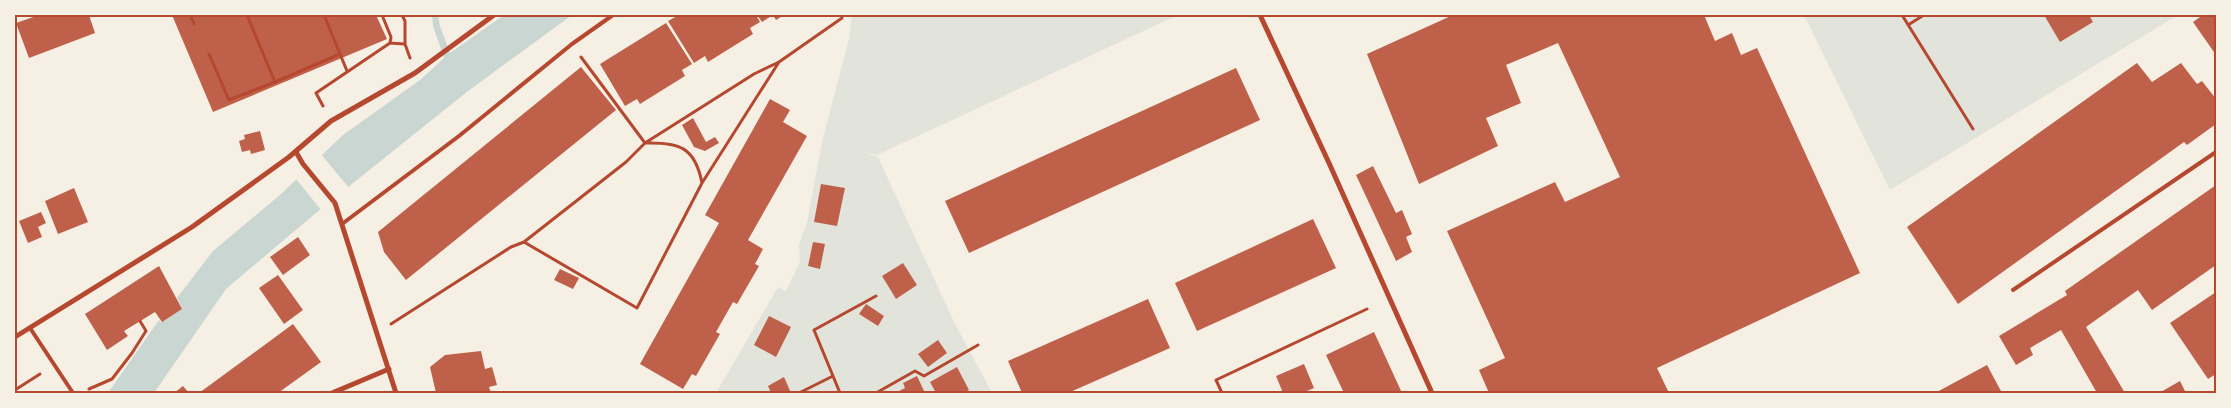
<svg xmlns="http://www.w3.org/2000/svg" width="2231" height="408" font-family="'Noto Sans',sans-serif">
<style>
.green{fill:#e2e4dc}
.water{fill:#c9d6d2}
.pier{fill:#f6efe4}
.building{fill:#bf614a}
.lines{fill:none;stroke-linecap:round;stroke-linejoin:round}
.path{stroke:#b5482f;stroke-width:3}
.service{stroke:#b5482f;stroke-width:4}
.minor{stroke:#b5482f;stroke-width:5}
.neatline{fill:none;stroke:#b5482f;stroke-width:2}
</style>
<rect width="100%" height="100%" fill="#f6efe4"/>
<path class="green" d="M852 15H1178L877 155 862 152 878 157 954 322 992 393H716L778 287 786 291 800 262 799 244 807 222 822 142 849 39Z
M1801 15H2178L1890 190 1806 19Z"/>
<path class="water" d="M432 15H438L440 26 450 53 504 15H572L468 91 317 212 226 289 154 393H108L159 320 160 322 182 309 177 298 213 251 281 194 343 135 420 80 444 58 433 26Z"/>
<path class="pier" d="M320 153 350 189 322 211 296 179 299 173Z"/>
<path class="building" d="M39 15H89L95 33 29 58 16 23Z
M172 15H376L387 39 213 112Z
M679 15H756L760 22 750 28 753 34 708 62 705 56 694 63 668 21Z
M757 15H773L762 22Z
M773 15H784L776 20Z
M1453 15H1704L1715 41 1732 33 1741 55 1757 48 1860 273 1657 368 1669 393H1489L1479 370 1505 358 1447 231 1555 182 1565 202 1620 177 1558 43 1506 65 1521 103 1486 118 1498 146 1419 184 1367 54Z
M2044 15H2089L2093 22 2060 42Z
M2203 15H2216V55L2193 22Z
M666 23 692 64 682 70 685 76 640 104 637 99 625 106 600 64Z
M2137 63 2152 82 2181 63 2197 84 2202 81 2216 99V124L2187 145 2184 142 1958 304 1907 227Z
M581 67 616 110 406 280 384 252 378 232Z
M1236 68 1260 120 969 253 945 201Z
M770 99 790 110 783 122 807 136 748 240 763 249 755 264 759 266 737 304 733 302 716 332 720 334 696 376 692 374 683 389 640 364 719 223 705 215Z
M693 118 706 142 715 137 719 143 705 151 694 147 682 125Z
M260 131 265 150 251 154 250 150 242 152 239 141 245 139 244 135Z
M1373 166 1396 213 1402 210 1412 234 1406 237 1412 252 1396 261 1356 175Z
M821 184 845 188 837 226 814 222Z
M2216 185V265L2152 310 2138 290 2086 327 2125 393H2097L2061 330 2030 348 2033 355 2016 365 1999 336 2067 295 2065 291Z
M74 188 88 222 58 234 45 201Z
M41 212 46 223 38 227 42 237 28 243 19 221Z
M1313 219 1336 268 1197 331 1175 283Z
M298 237 310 255 283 275 270 257Z
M813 242 825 244 820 269 808 266Z
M903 263 917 285 896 299 882 276Z
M159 266 182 309 162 322 155 312 124 331 128 336 107 350 85 314Z
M560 269 579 278 573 289 554 280Z
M278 275 303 310 284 324 259 288Z
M2216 292V374L2208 379 2170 323Z
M1148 299 1170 348 1068 393H1022L1008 361Z
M866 304 884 316 878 326 859 314Z
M769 316 791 327 776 357 754 345Z
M293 324 321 362 278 393H199Z
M1374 332 1402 393H1344L1326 355Z
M938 340 947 353 928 367 918 354Z
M481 351 485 369 492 367 497 385 489 387 491 393H436L430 367 445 355Z
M1304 364 1314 388 1302 393H1283L1276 376Z
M1987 365 2002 393H1935Z
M957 367 969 390 964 393H936L930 382Z
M917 376 925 393H900L899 391 905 388 903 383Z
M784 377 791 393H771L768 386Z
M2180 381 2186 393H2159Z
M183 386 189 393H174Z"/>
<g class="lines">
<path class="path" d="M190 15 194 24
M247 15 275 82 340 54
M324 15 347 71
M402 15 405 21V44L410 58
M1902 15 1973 129
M1908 25 1924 15
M390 43 404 44
M209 54 229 100 275 82
M779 62 842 18
M323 106 316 93 390 43 391 37 382 15
M524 242 637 308 702 183 779 62 754 74 645 143 581 57
M391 324 511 247 524 242 626 162 645 143C679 142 695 147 702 183
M833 376 814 330 876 296
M89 389 112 379 132 353 146 331 140 321
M15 390 40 374
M799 393 833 376 840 393
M876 393 915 371 924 376 978 345
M1222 393 1216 380 1367 309"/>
<path class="service" d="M342 224 459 136 572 44 613 15
M2013 290 2216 152
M30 328 73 393"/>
<path class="minor" d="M1260 15 1329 163 1432 393
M296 152 303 164 335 203 396 393
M15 337 192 227 289 157 331 121 415 73 494 15
M332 393 389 369"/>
</g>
<rect width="2231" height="408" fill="none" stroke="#f6efe4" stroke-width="32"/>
<rect x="16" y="16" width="2199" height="376" class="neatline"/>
</svg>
